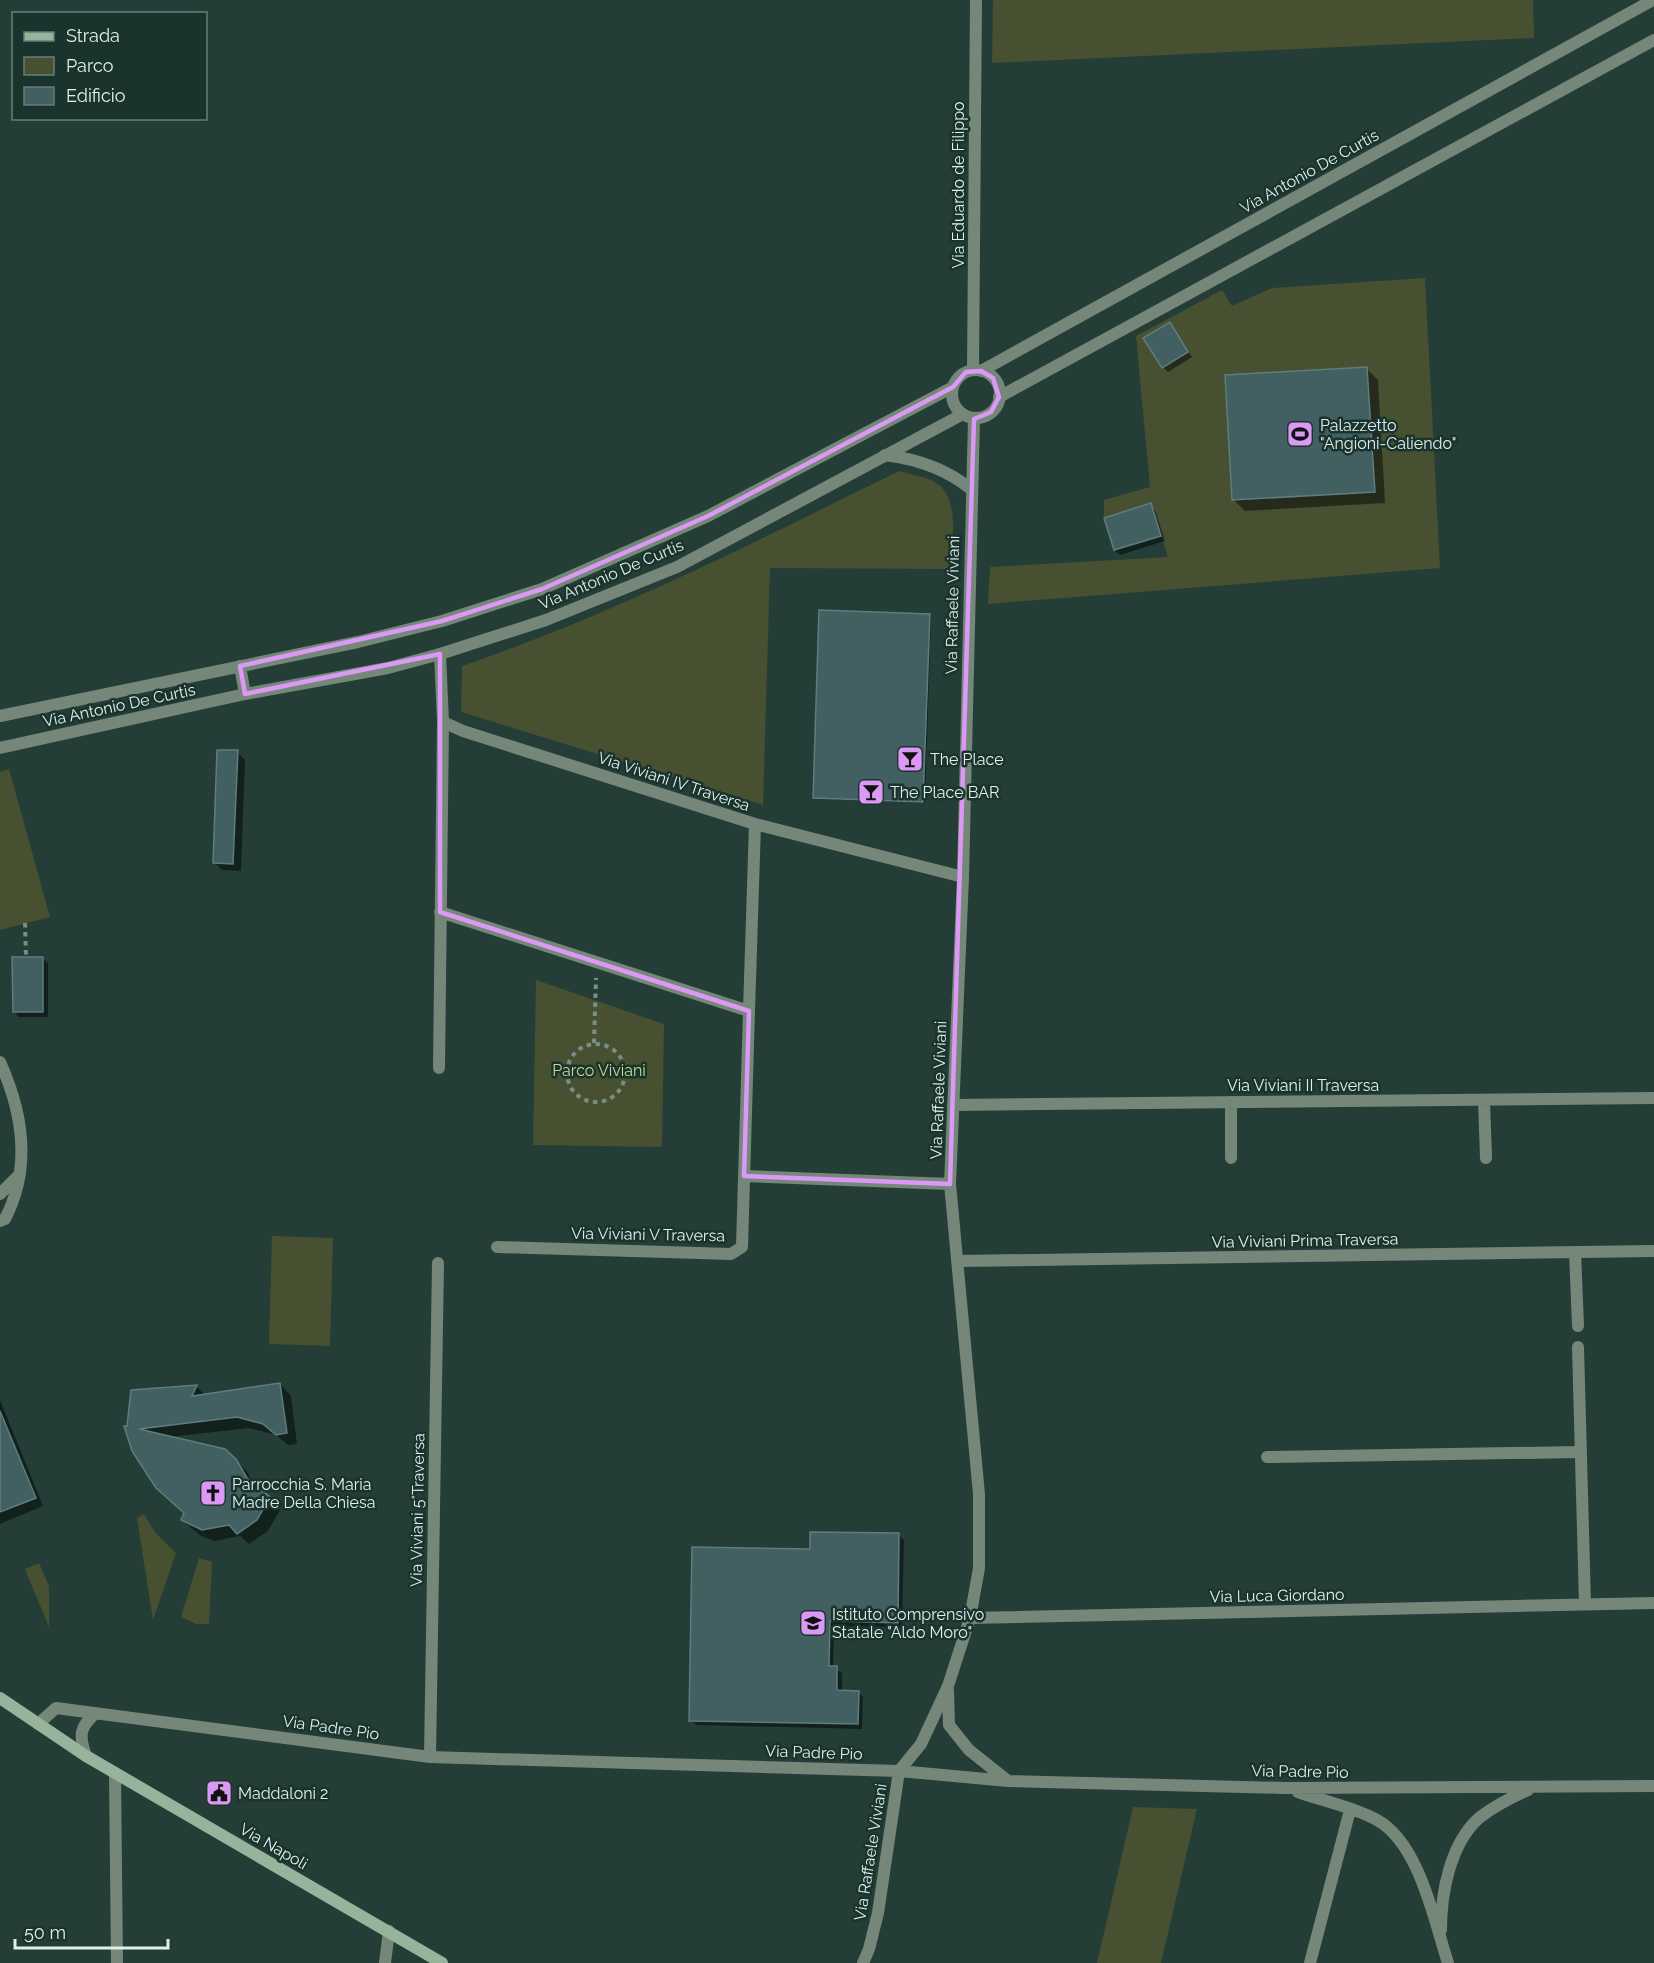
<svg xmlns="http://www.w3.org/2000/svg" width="1654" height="1963" font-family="Raleway,sans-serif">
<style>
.green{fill:#475031}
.shadow{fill:#0007}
.building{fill:#425f62;stroke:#5f7c7f;stroke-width:1.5}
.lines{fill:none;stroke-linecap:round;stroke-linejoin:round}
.path{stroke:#798e89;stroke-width:4;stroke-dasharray:4.5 4.5;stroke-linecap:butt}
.minor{stroke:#758778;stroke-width:12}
.tertiary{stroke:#758778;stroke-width:12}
.secondary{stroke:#97b39b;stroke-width:12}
.marked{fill:none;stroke:#db99f5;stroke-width:4.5;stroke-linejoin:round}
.labels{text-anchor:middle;stroke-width:5;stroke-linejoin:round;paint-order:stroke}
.street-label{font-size:16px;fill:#e0efeb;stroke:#1a332d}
.poi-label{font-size:16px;fill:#e0efeb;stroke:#1a332d;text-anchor:start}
.park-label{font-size:16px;fill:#c4d990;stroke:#1a332d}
</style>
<rect width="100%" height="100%" fill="#243e37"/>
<path class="green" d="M993 0H1533L1534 38 992 63Z
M1425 278 1440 568 988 604 990 567 1168 557 1151 504 1104 518V500L1150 487 1136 336 1222 290 1232 306 1272 288Z
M899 471C909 474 921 476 931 480 963 494 951 541 950 569L770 568 763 805 461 712 462 666C614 614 755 542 899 471Z
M9 769 50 917 0 930V772Z
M536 980 664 1024 662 1147 533 1145Z
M272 1236 333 1238 330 1346 269 1344Z
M144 1514 155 1532 176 1553 153 1620 137 1518Z
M199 1558 212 1562 209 1624H196L181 1617Z
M39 1563 49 1586V1627L25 1569Z
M1133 1807 1197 1809 1161 1963H1097Z"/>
<path class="shadow" d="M1170 324 1192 357 1168 372 1163 367Z
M1367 369 1378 380 1385 503 1245 511 1234 500Z
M1150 505 1155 510 1165 541 1120 555 1115 550Z
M929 615 931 618 925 803 816 799 814 797Z
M237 752 245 760 241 871 222 870 214 862Z
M42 958 48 963V1017H19L14 1012Z
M280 1384 291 1396 297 1444 288 1445 276 1435 249 1428 170 1437 235 1460 247 1471 255 1488 280 1510 268 1531 249 1544 240 1536 214 1541 201 1536 182 1520 185 1513 127 1428 196 1386 205 1395Z
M0 1400 43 1506 0 1524Z
M899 1535 904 1540 902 1627 834 1626 833 1667 842 1673V1692H858L863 1697 862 1729 696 1725 691 1720 811 1550Z"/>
<path class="building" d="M1170 322 1188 352 1162 368 1143 338Z
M1367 367 1375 492 1232 500 1225 375Z
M1151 503 1161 536 1114 550 1104 518Z
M819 610 930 614 923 802 813 798Z
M217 750H238L233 864 213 863Z
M12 957H43V1012H13Z
M280 1383 287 1433 276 1435 263 1424 237 1417 139 1429 225 1449 236 1459 247 1478 270 1497 257 1520 237 1534 229 1525 202 1530 181 1520 184 1513 156 1488 132 1451 124 1426H127L131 1390 197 1385 192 1396Z
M0 1411 36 1498 0 1512Z
M810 1532 899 1533 898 1623 830 1621 829 1666H837V1690L859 1691 858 1724 689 1721 692 1547 810 1549Z"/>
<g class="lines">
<path class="path" d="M25 923 26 957
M594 1043 596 978
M567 1073a29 29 0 1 1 58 0a29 29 0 1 1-58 0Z"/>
<path class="minor" d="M973 370 976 0
M885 455C917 459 947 469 972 490
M440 654 443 722 463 731 755 824 963 877
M440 912 749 1011 742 1247 731 1254 497 1247
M749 1011 755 824
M0 1062C23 1113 32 1167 5 1219L0 1221
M439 1068 443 722
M1484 1100 1486 1158
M1231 1102V1158
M953 1105 1654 1098
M744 1176 950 1184
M0 1194 20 1174
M1575 1252 1578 1326
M957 1261 1654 1251
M1578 1347 1585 1604
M1267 1457 1580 1452
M970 1618 1654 1603
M948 1690 949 1725 969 1750 1008 1781
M38 1724 56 1708 430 1757 899 1771 1008 1781 1285 1788 1654 1786
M86 1756C79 1736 79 1727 96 1713
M430 1757 438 1263
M115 1773 117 1963
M1298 1792C1323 1801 1354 1807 1377 1820 1419 1843 1434 1920 1448 1963
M1441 1930C1441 1893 1450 1844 1479 1818 1494 1806 1510 1798 1528 1790
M385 1963 389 1931
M863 1963 869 1949 878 1913 899 1771 921 1744 948 1686 970 1618 979 1568V1494L950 1184 963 877 974 418
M1310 1963 1350 1810"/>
<path class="tertiary" d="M952 394a24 24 0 1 1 48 0a24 24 0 1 1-48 0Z
M981 371 1653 0
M999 397 1654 40
M240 666 245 694
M0 716 358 642 442 621 542 589 708 516 953 387
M0 748 245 694 388 668 440 654 546 620 677 567 963 414"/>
<path class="secondary" d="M0 1698 86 1756 442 1963"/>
</g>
<path class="marked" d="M981 371 993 378 999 397 991 412 974 419 950 1184 744 1176 749 1011 440 912V654L245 694 240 666 442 621 542 589 708 516 953 387 966 372Z"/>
<defs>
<symbol id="stadium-square" viewBox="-11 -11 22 22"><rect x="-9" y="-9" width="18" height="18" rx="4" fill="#db99f5" stroke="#1a332d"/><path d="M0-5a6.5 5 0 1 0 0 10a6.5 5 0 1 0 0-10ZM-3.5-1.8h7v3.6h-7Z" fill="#111"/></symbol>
<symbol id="bar-square" viewBox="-11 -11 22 22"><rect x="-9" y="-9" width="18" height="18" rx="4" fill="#db99f5" stroke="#1a332d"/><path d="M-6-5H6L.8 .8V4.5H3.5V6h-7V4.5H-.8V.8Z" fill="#111"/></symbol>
<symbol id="church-square" viewBox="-11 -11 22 22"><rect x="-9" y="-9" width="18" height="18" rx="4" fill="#db99f5" stroke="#1a332d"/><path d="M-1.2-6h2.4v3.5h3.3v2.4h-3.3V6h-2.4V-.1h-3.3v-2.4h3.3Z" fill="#111"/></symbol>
<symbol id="school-square" viewBox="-11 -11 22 22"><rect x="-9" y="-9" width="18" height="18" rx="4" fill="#db99f5" stroke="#1a332d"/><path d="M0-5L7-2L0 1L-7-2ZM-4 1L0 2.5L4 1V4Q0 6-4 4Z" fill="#111"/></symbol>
<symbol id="civic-square" viewBox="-11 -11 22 22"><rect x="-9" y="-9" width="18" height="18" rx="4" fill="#db99f5" stroke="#1a332d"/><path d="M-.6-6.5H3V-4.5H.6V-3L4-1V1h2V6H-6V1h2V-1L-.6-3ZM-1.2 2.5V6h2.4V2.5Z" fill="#111"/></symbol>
</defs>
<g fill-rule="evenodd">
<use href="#stadium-square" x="1285" y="419" width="30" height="30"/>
<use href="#bar-square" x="895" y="744" width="30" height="30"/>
<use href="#bar-square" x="856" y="777" width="30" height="30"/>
<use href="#church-square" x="198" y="1478" width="30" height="30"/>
<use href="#school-square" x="798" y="1608" width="30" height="30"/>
<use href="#civic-square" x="204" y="1778" width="30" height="30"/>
</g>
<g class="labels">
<g class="street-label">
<text transform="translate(1309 171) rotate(-29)" y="6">Via Antonio De Curtis</text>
<text transform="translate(958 185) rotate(-90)" y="6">Via Eduardo de Filippo</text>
<text transform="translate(611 574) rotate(-23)" y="6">Via Antonio De Curtis</text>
<text transform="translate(952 605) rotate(-89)" y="6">Via Raffaele Viviani</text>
<text transform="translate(119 705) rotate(-12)" y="6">Via Antonio De Curtis</text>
<text transform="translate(674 781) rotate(18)" y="6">Via Viviani IV Traversa</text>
<text x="1303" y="1091">Via Viviani II Traversa</text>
<text transform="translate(938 1090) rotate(-88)" y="6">Via Raffaele Viviani</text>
<text transform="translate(648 1234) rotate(1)" y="6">Via Viviani V Traversa</text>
<text transform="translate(1305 1240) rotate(-1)" y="6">Via Viviani Prima Traversa</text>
<text transform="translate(417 1510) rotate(-89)" y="6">Via Viviani 5°Traversa</text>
<text transform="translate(1277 1595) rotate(-1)" y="6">Via Luca Giordano</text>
<text transform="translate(331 1727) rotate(8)" y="6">Via Padre Pio</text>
<text transform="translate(814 1752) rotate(2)" y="6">Via Padre Pio</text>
<text transform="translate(1300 1771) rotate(1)" y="6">Via Padre Pio</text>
<text transform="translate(274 1846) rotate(30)" y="6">Via Napoli</text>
<text transform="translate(870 1852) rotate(-81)" y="6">Via Raffaele Viviani</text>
</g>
<g class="poi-label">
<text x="1320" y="431">Palazzetto<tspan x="1320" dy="18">"Angioni-Caliendo"</tspan></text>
<text x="930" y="765">The Place</text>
<text x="890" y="798">The Place BAR</text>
<text x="232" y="1490">Parrocchia S. Maria<tspan x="232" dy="18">Madre Della Chiesa</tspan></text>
<text x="832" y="1620">Istituto Comprensivo<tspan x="832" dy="18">Statale "Aldo Moro"</tspan></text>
<text x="238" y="1799">Maddaloni 2</text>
</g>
<g class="park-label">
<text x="599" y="1076">Parco Viviani</text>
</g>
</g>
<rect x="12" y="12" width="195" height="108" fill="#1a332d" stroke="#697e79" stroke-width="1.5"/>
<rect x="24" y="32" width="30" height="9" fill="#97b39b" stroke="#697e79" stroke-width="1.5"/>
<text x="66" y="42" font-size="18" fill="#e0efeb">Strada</text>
<rect x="24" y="57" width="30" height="18" fill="#475031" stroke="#697e79" stroke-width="1.5"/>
<text x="66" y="72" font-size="18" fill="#e0efeb">Parco</text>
<rect x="24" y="87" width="30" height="18" fill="#425f62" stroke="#697e79" stroke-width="1.5"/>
<text x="66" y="102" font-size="18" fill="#e0efeb">Edificio</text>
<path d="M15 1939v9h153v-9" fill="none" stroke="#e0efeb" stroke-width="3"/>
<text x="24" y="1939" font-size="18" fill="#e0efeb" stroke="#1a332d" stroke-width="4.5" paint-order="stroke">50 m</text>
</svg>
